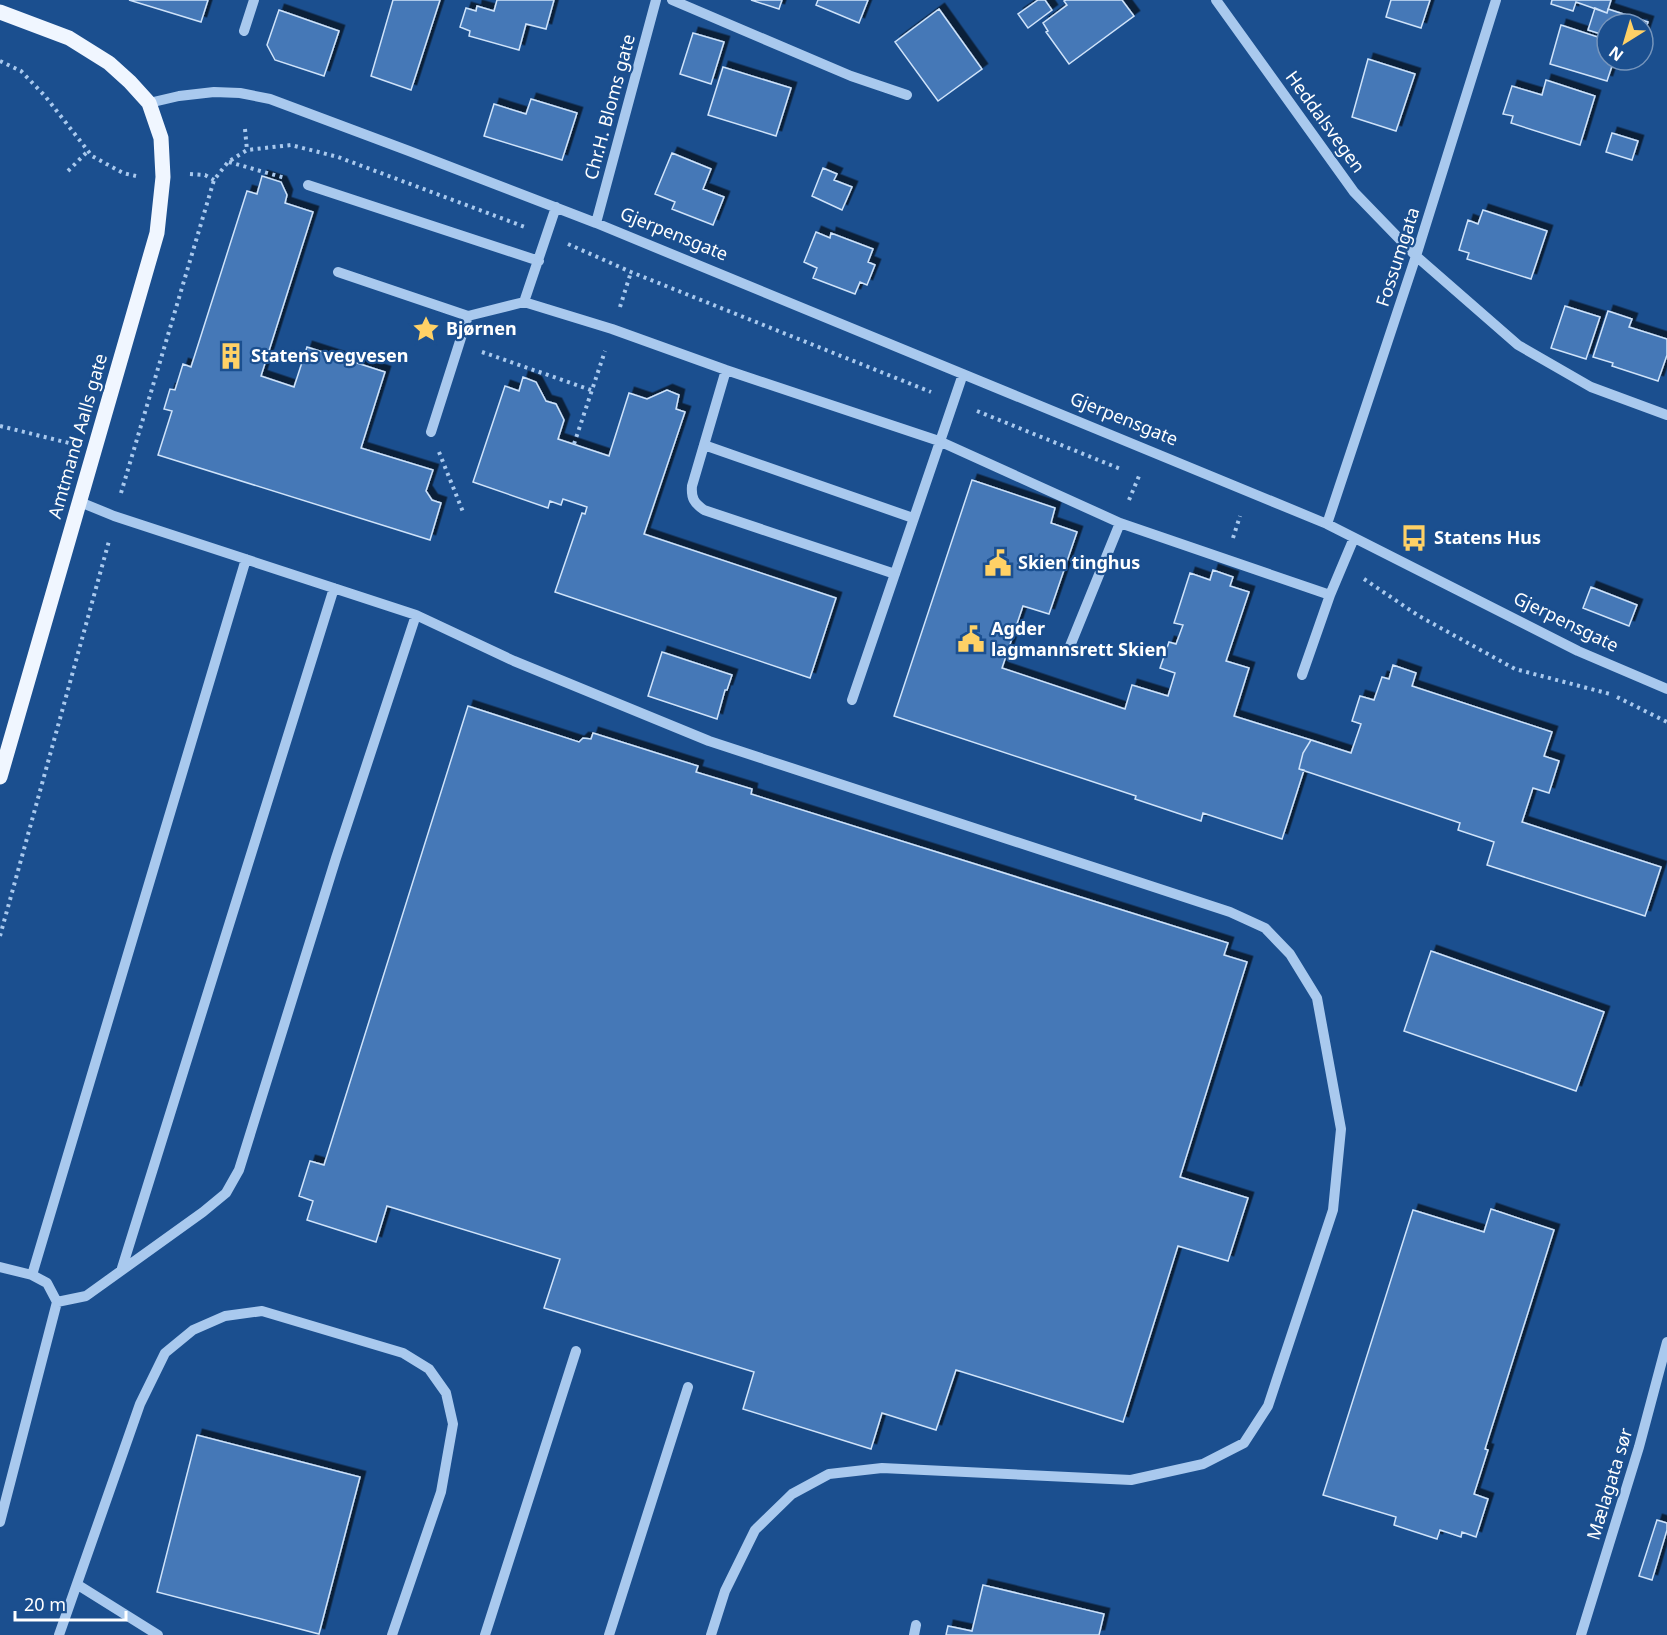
<svg xmlns="http://www.w3.org/2000/svg" width="1667" height="1635" font-family="'Noto Sans',sans-serif">
<style>
.building{fill:#4478b7;stroke:#cfe3fa;stroke-width:1.5;filter:url(#shadow)}
.lines{fill:none;stroke-linecap:round;stroke-linejoin:round}
.path{stroke:#a9c9ee;stroke-width:4;stroke-dasharray:3 4.5;stroke-linecap:butt}
.minor{stroke:#a9c9ee;stroke-width:10}
.major{stroke:#f0f6ff;stroke-width:15}
.labels{text-anchor:middle;stroke-width:4.5;stroke-linejoin:round;paint-order:stroke}
.street-label{font-size:18px;fill:#fff;stroke:#1b4f8f}
.poi-label{font-size:18px;font-weight:bold;fill:#fff;stroke:#1b4f8f;text-anchor:start}
</style>
<defs>
<filter id="shadow"><feDropShadow dx="5.5" dy="-5.5" stdDeviation="0" flood-color="#0009"/></filter>
</defs>
<rect width="100%" height="100%" fill="#1b4f8f"/>
<path class="building" d="M129 0H208L201 22Z
M393 0H440L411 90 371 76Z
M497 0H554L546 29 526 24 519 50 469 36 470 31 460 27 466 8 476 11 477 6 494 11Z
M751 0H782L779 9Z
M818 0H868L859 23 816 5Z
M1038 0H1045L1052 10 1028 28 1018 14Z
M1066 0H1122L1134 16 1069 64 1046 32 1048 31 1043 23 1067 5 1064 1Z
M1391 0H1430L1421 28 1386 17Z
M1552 0H1611L1607 13 1576 2 1573 11 1551 4Z
M1595 8 1607 13 1608 9 1648 22 1643 37V24H1607V36L1588 30Z
M939 9 982 69 938 101 895 42Z
M279 10 339 31 324 76 275 60 267 45Z
M1561 25 1607 40V60H1614L1607 81 1550 64Z
M693 33 724 42 711 84 680 74Z
M1368 59 1415 74 1396 131 1352 117Z
M723 67 791 88 776 136 708 115Z
M1546 80 1595 96 1580 145 1511 123 1513 116 1503 114 1512 86 1542 95Z
M531 99 577 113 562 160 484 136 494 104 526 114Z
M1612 133 1638 141 1632 160 1606 152Z
M672 153 711 169 703 189 724 197 713 225 672 209 675 202 655 194Z
M823 168 837 174 834 180 852 187 842 210 812 196Z
M262 176 281 182 287 195 285 203 313 212 261 376 294 387 307 347 385 372 361 448 433 470 426 491 432 500 441 503 430 540 158 455 172 411 164 409 170 389 175 390 183 364 191 367 247 191 257 194Z
M1483 210 1547 231 1531 279 1467 259 1469 253 1459 250 1468 220 1478 224Z
M816 232 830 238 831 233 873 249 868 262 875 265 867 285 860 282 855 294 813 278 817 268 804 262Z
M1565 306 1600 317 1586 359 1551 348Z
M1608 311 1632 319 1629 327 1667 339V355L1658 381 1612 366 1613 363 1593 357Z
M523 377 536 382 546 401 556 404 564 420 558 439 609 456 629 393 647 399 667 390 679 395 676 409 685 412 644 534 836 598 810 678 555 592 582 513 585 514 587 507 563 499 561 505 550 501 548 508 473 482 505 386 519 391Z
M972 480 1055 508 1051 523 1077 532 1049 614 1023 606 1002 668 1125 709 1132 685 1168 696 1175 673 1160 668 1169 642 1176 644 1183 625 1174 623 1190 573 1210 580 1213 570 1233 577 1230 586 1249 592 1226 661 1249 668 1234 716 1311 740 1303 753 1299 769 1304 770 1282 839 1203 813 1201 821 1135 799 1136 796 894 716Z
M1591 587 1637 605 1629 626 1583 608Z
M662 652 732 675 727 690H725L717 719 648 696Z
M1393 665 1416 673 1412 686 1552 732 1544 756 1559 761 1549 793 1533 788 1522 822 1661 867 1645 916 1487 865 1494 842 1458 830 1460 823 1299 769 1303 753 1311 740 1351 753 1361 724 1352 721 1360 696 1374 700 1382 677 1389 679Z
M468 706 579 742 583 738 591 739 593 733 698 766 696 772 752 789 751 794 1228 943 1224 955 1247 962 1180 1177 1248 1198 1228 1261 1178 1246 1123 1422 956 1370 936 1430 882 1413 871 1449 743 1409 754 1372 544 1308 560 1259 387 1206 376 1242 307 1220 313 1201 299 1196 310 1161 324 1165Z
M1431 951 1604 1012 1576 1091 1404 1031Z
M1491 1209 1554 1230 1485 1449 1488 1450 1474 1494 1488 1499 1476 1537 1462 1532 1461 1537 1440 1530 1437 1539 1394 1525 1396 1517 1323 1495 1413 1210 1484 1232Z
M197 1435 360 1477 319 1634 157 1592Z
M1657 1520 1667 1523V1530L1652 1580 1639 1576Z
M983 1585 1104 1614 1099 1635H946L948 1626 972 1631Z"/>
<g class="lines">
<path class="path" d="M0 61 21 71 45 96 92 156 123 173 136 176
M245 129 247 150
M229 162 285 178
M68 171 88 151
M190 174 205 175 214 180
M568 244 631 272 931 392
M620 307 631 272
M482 352 591 390
M977 411 1123 470
M0 426 69 443
M574 444 605 351
M439 452 463 512
M121 493 214 180 228 162 247 150 291 145 338 157 525 227
M1129 500 1139 476
M1233 538 1240 516
M1364 579 1419 616 1515 669 1610 694
M1617 697 1667 722
M0 936 109 541"/>
<path class="minor" d="M672 0 851 76 907 95
M1216 0 1354 192 1416 256 1518 345 1591 387 1667 415
M244 31 254 0
M149 103 179 96 214 92 240 93 270 99 409 151 596 223 1327 524 1578 651 1667 689
M308 185 539 261
M596 223 656 0
M338 272 468 316
M524 302 556 207
M726 370 692 486C691 498 694 503 704 510L895 574
M431 432 468 316 524 302 612 329 726 370 939 441 1120 523 1330 595
M704 445 913 518
M80 502 114 516 416 615 514 661 709 741 1230 912 1265 928 1290 954 1317 998 1341 1129 1333 1210 1268 1406 1244 1443 1203 1464 1131 1480 882 1468 829 1474 792 1494 755 1530 725 1591 711 1635
M1327 524 1416 256 1496 0
M1070 646 1120 523
M1302 675 1330 595 1354 538
M852 700 963 374
M0 1267 32 1275 47 1283 57 1302 0 1522
M122 1268 334 588
M32 1275 246 559
M57 1302 86 1296 203 1212 226 1193 239 1170 336 858 416 615
M78 1585 158 1635
M59 1635 140 1404 165 1353 193 1330 225 1316 262 1311 403 1353 429 1369 446 1393 453 1424 441 1492 392 1635
M485 1635 576 1351
M609 1635 688 1387
M914 1635 916 1625
M1581 1635 1639 1447 1667 1342"/>
<path class="major" d="M0 12 69 38 109 63 130 82 149 103 161 138 163 177 157 233 0 777"/>
</g>
<defs>
<symbol id="sight-bare" viewBox="-9 -9 18 18"><path d="M0-6L1.8-2.2L6-1.7L2.9 1.2L3.7 5.4L0 3.3L-3.7 5.4L-2.9 1.2L-6-1.7L-1.8-2.2Z" fill="#ffd166" stroke="#1b4f8f" stroke-width="2.5" paint-order="stroke"/></symbol>
<symbol id="building-bare" viewBox="-9 -9 18 18"><path d="M-4-6H4V6H1V3H-1V6H-4ZM-2.5-4.3h1.7v1.8h-1.7ZM.8-4.3h1.7v1.8H.8ZM-2.5-1h1.7V.8h-1.7ZM.8-1h1.7V.8H.8Z" fill="#ffd166" stroke="#1b4f8f" stroke-width="2.5" paint-order="stroke"/></symbol>
<symbol id="bus-bare" viewBox="-9 -9 18 18"><path d="M-5-6H5V4H4V6H2V4H-2V6H-4V4H-5ZM-3.5-4V0h7V-4ZM-3.5 1.2v1.5H-2V1.2ZM2 1.2v1.5H3.5V1.2Z" fill="#ffd166" stroke="#1b4f8f" stroke-width="2.5" paint-order="stroke"/></symbol>
<symbol id="civic-bare" viewBox="-9 -9 18 18"><path d="M-.6-6.5H3V-4.5H.6V-3L4-1V1h2V6H-6V1h2V-1L-.6-3ZM-1.2 2.5V6h2.4V2.5Z" fill="#ffd166" stroke="#1b4f8f" stroke-width="2.5" paint-order="stroke"/></symbol>
</defs>
<g fill-rule="evenodd">
<use href="#sight-bare" x="407" y="310" width="38" height="38"/>
<use href="#building-bare" x="212" y="337" width="38" height="38"/>
<use href="#bus-bare" x="1395" y="519" width="38" height="38"/>
<use href="#civic-bare" x="979" y="544" width="38" height="38"/>
<use href="#civic-bare" x="952" y="620" width="38" height="38"/>
</g>
<g class="labels">
<g class="street-label">
<text transform="translate(610 107) rotate(-75)" y="6">Chr.H. Bloms gate</text>
<text transform="translate(1325 122) rotate(54)" y="6">Heddalsvegen</text>
<text transform="translate(674 234) rotate(22)" y="6">Gjerpensgate</text>
<text transform="translate(1398 257) rotate(-72)" y="6">Fossumgata</text>
<text transform="translate(1124 419) rotate(22)" y="6">Gjerpensgate</text>
<text transform="translate(78 436) rotate(-74)" y="6">Amtmand Aalls gate</text>
<text transform="translate(1566 622) rotate(26)" y="6">Gjerpensgate</text>
<text transform="translate(1610 1484) rotate(-73)" y="6">Mælagata sør</text>
</g>
<g class="poi-label">
<text x="446" y="335">Bjørnen</text>
<text x="251" y="362">Statens vegvesen</text>
<text x="1434" y="544">Statens Hus</text>
<text x="1018" y="569">Skien tinghus</text>
<text x="991" y="635">Agder<tspan x="991" dy="21">lagmannsrett Skien</tspan></text>
</g>
</g>
<g transform="translate(1625 42) rotate(217)"><circle r="28" fill="#1b4f8f" stroke="#7695bc" stroke-width="1.5"/>
<path d="M0-4.5L10 22L0 15L-10 22Z" fill="#ffd166"/>
<text y="-9" font-size="16" font-weight="bold" text-anchor="middle" fill="#ffffff">N</text>
</g>
<path d="M15 1611v9h111v-9" fill="none" stroke="#ffffff" stroke-width="3"/>
<text x="24" y="1611" font-size="18" fill="#ffffff" stroke="#1b4f8f" stroke-width="4.5" paint-order="stroke">20 m</text>
</svg>
